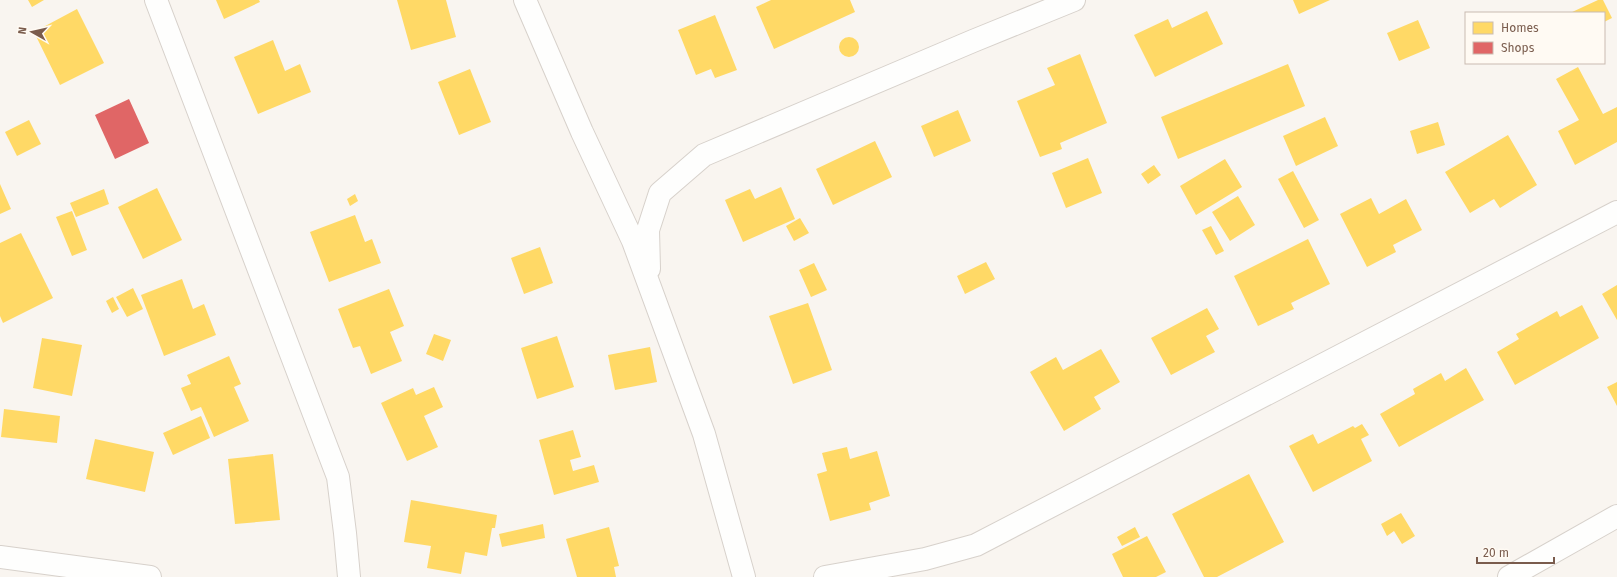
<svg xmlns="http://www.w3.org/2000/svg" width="1617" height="577" font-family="'Fira Sans',sans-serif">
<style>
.homes{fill:#ffd966}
.shops{fill:#e06666}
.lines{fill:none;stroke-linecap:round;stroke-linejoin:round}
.minor-casing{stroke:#d7d1cb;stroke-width:24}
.minor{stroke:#fefefd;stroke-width:22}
</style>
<rect width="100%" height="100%" fill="#f9f5f0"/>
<path class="homes" d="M28 0H44L32 7Z
M216 0H259L260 2 224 19Z
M397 0H446L456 37 411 50Z
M771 0H850L855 12 774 49 756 7Z
M1293 0H1330L1299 14Z
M1598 0H1603L1612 18 1604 22V13H1570Z
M77 9 104 63 60 85 34 32Z
M1207 11 1223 44 1155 77 1134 35 1168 19 1172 28Z
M715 15 737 70 715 78 711 69 696 75 678 30Z
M1418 20 1430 48 1399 61 1387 33Z
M839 47a10 10 0 1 1 20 0a10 10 0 1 1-20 0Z
M273 40 285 71 300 64 311 92 258 114 234 57Z
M1080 54 1107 123 1060 143 1062 149 1040 157 1017 101 1055 85 1047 68Z
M1288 64 1305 106 1178 159 1161 117Z
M1578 67 1603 114 1617 107V142L1575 165 1558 131 1579 120 1556 79Z
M470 69 491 122 459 135 438 82Z
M958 110 971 141 934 157 921 126Z
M1325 117 1338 146 1296 166 1283 136Z
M29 120 41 144 17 156 5 132Z
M1438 122 1445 145 1417 154 1410 131Z
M1508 135 1537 185 1500 208 1494 199 1470 213 1445 172Z
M875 141 892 177 833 205 816 169Z
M1088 158 1102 193 1066 208 1052 173Z
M1225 159 1242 187 1196 215 1180 186Z
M1154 165 1161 175 1148 184 1141 174Z
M1293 171 1319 220 1304 228 1278 179Z
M0 184 11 209 0 214Z
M781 187 795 219 743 242 725 200 750 189 755 199Z
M157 188 182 240 143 259 118 207Z
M104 189 109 204 76 217 70 203Z
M355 194 358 201 350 206 347 199Z
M1238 196 1255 225 1230 241 1212 212Z
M1371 198 1379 214 1406 199 1422 230 1393 245 1396 252 1367 267 1340 214Z
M72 211 87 250 72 256 56 217Z
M355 215 365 242 372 239 381 263 329 282 310 232Z
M800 218 809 233 794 241 786 226Z
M1211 226 1224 251 1216 255 1202 230Z
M21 233 53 298 3 323 0 316V243Z
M1308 239 1330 284 1291 303 1294 309 1258 326 1234 276Z
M540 247 553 283 524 294 511 258Z
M986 262 995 279 965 294 957 276Z
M814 263 827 290 811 297 799 270Z
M182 279 193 309 204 304 216 335 164 356 141 295Z
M1617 285V320L1602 294Z
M133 288 143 309 127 317 116 297Z
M389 289 404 326 390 332 402 361 371 374 360 346 353 348 338 309Z
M113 297 119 309 112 313 106 301Z
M808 303 832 370 793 384 769 316Z
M1582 305 1599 338 1515 385 1497 352 1519 339 1516 334 1557 311 1560 317Z
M1207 308 1219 329 1206 336 1215 352 1171 375 1151 338Z
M434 334 451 340 443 361 426 354Z
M557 336 574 387 537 399 521 348Z
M42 338 82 345 72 396 33 388Z
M650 347 657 382 615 390 608 355Z
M1101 349 1120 382 1094 397 1101 409 1064 431 1030 372 1056 357 1063 370Z
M229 356 241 384 234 387 249 421 214 437 201 407 191 411 181 388 191 384 187 375Z
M1466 368 1484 400 1399 447 1380 414 1415 394 1413 389 1441 373 1445 381Z
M1617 382V406L1607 387Z
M434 387 443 407 424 416 438 447 407 461 381 403 413 388 416 395Z
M4 409 60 416 57 443 1 437Z
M201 416 210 438 173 455 163 433Z
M1362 424 1369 435 1361 439 1372 461 1313 492 1289 446 1313 434 1318 444 1353 426 1355 428Z
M573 430 581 457 570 460 573 471 594 465 599 482 554 495 539 440Z
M95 439 154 452 145 492 86 479Z
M847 447 850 459 877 451 890 496 869 503 871 510 830 521 817 474 827 471 822 453Z
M273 454 280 520 235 524 228 459Z
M1249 474 1284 542 1217 577H1204L1172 514Z
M411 500 497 515 495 528H492L487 556 465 552 461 574 427 568 431 546 404 542Z
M1401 513 1415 536 1402 544 1394 531 1387 536 1381 524Z
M543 524 545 538 502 547 499 534Z
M609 527 619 566 614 567 616 577H577L566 539Z
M1135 527 1140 537 1122 546 1117 537Z
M1147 536 1166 572 1156 577H1123L1112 554Z"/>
<path class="shops" d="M129 99 149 143 115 159 95 115Z"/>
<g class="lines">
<defs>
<path id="minor" d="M156 0 338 477 345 533 349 577
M525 0 582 132 633 241 704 434 744 577
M649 269 648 230 660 193 704 155 973 41 1074 0
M0 557 150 577
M825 577 925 559 976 545 1617 212
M1509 577 1617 516"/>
</defs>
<use href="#minor" class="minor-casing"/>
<use href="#minor" class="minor"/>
</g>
<rect x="1465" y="12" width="140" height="52" fill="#fffaf3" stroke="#cabbb1"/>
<rect x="1473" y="22" width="20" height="12" fill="#ffd966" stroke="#cabbb1"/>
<text x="1501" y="32" font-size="12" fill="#7a5c4d">Homes</text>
<rect x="1473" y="42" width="20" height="12" fill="#e06666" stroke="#cabbb1"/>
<text x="1501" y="52" font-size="12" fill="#7a5c4d">Shops</text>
<g transform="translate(32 32) rotate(278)" stroke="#fffaf3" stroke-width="3" paint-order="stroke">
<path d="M0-3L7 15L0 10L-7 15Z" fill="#7a5c4d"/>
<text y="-6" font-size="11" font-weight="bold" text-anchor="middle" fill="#7a5c4d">N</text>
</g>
<path d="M1477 557v6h77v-6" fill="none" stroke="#7a5c4d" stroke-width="2"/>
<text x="1483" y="557" font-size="12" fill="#7a5c4d" stroke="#fffaf3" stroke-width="3" paint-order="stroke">20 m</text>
</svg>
